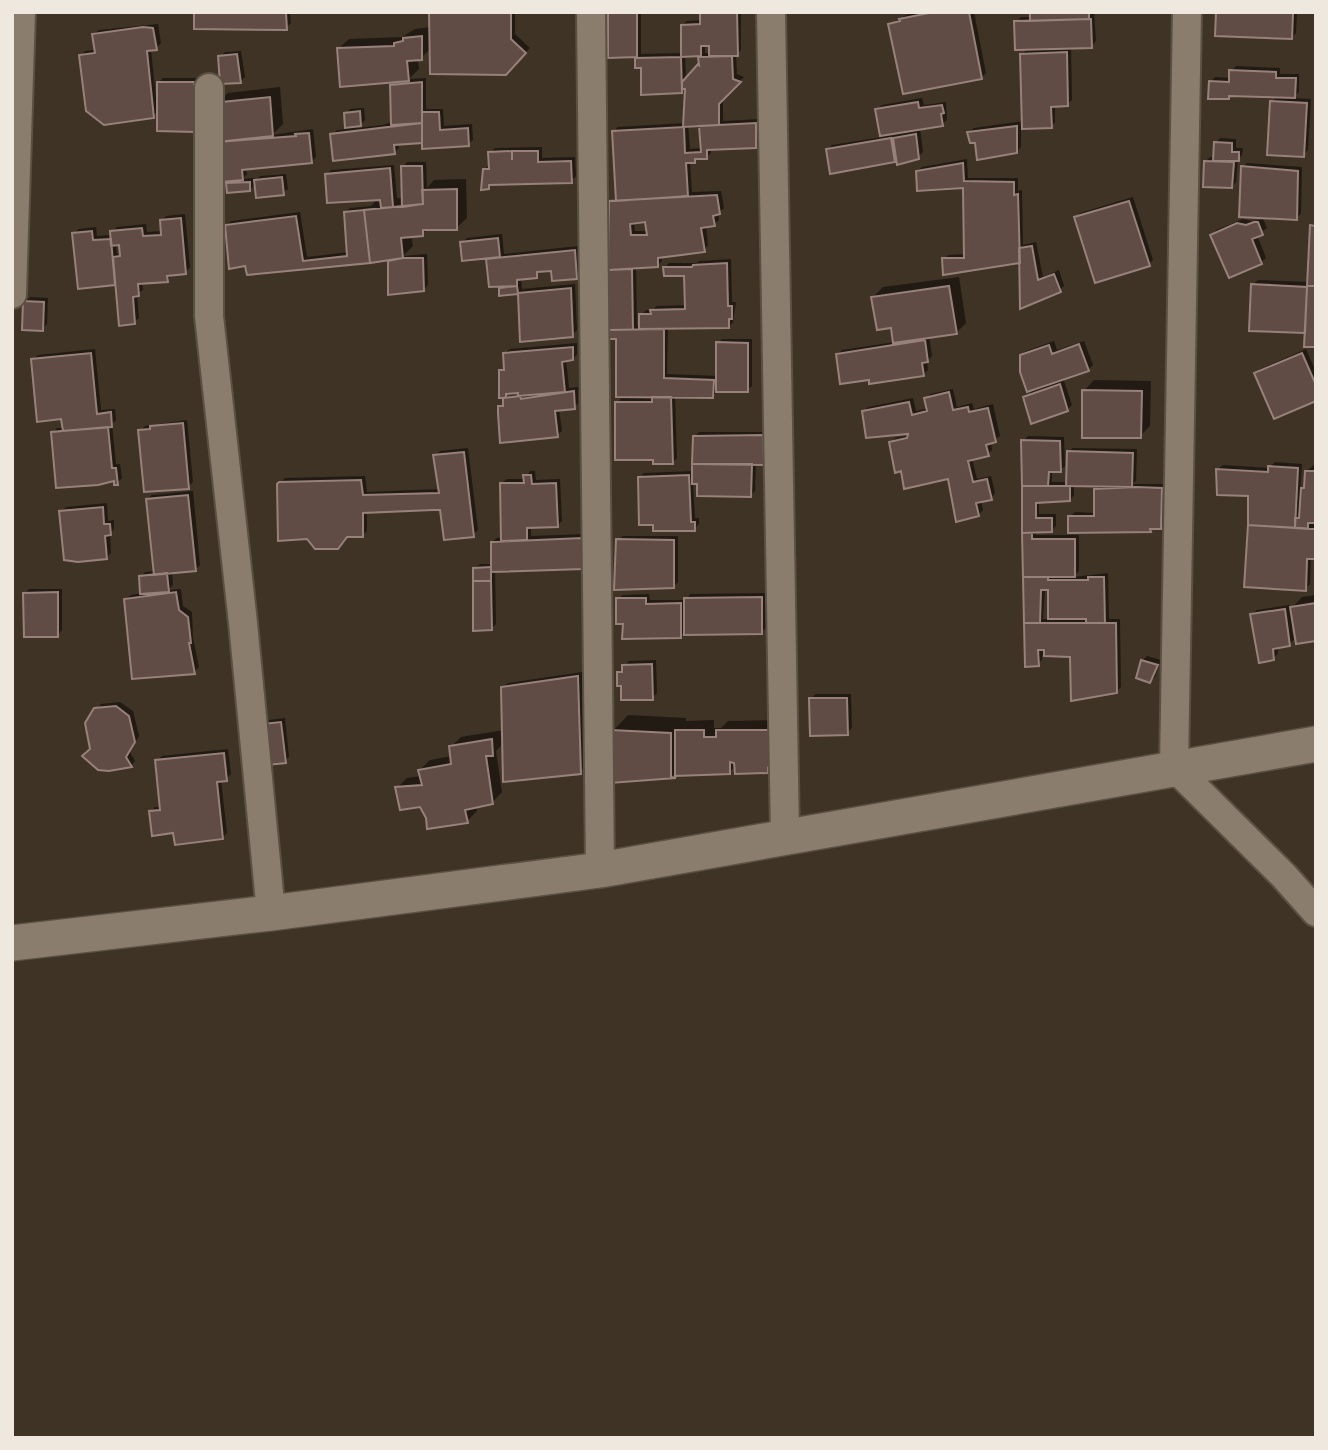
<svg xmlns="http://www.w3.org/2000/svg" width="1328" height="1450" font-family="'Varela Round',sans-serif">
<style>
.shadow{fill:#0007;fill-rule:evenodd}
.building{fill:#604b45;stroke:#97817a;stroke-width:2;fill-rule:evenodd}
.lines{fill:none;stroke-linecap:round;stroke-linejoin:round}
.minor-casing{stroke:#5a5043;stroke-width:32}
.tertiary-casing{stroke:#5a5043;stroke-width:38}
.minor{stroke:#8b7d6d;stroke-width:28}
.tertiary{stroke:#8b7d6d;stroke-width:35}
</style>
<rect width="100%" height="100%" fill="#3e3324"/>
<path class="shadow" d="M196 12H290L291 23 286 28Z
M431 12H515V34L530 48 505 73 431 48 421 58 418 59 419 69 409 79 426 78V109H443L444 126 472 124 473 140 468 144 424 141 398 143 399 148 394 153 332 135 337 130 347 129 346 114 350 109 364 108 365 120 357 128 383 125 392 122V85L396 81 338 49 349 39 402 37 415 29 431 27Z
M610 12H641V54L683 53 682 25 687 21 702 20V12H741V50L736 55 737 74 744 77 723 98V121L760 119V141L756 146 711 148V153L707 157 690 161 692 192 721 191 724 208 718 213 719 220 714 224 706 226 708 245 704 250 662 256V261L657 266 636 267 637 326H641V315L646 310H652L657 306 687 305 685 274 665 267 669 263H697L699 261 731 259 732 302H736L733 322 729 327H668L667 374 718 376V343L722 339H752V386L747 390 718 391 713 396 675 395 677 458 672 463 617 403 624 395 618 338H610V202L618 197 614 131 618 127 685 123 687 85 681 91 642 66H636L637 56ZM705 44H710V53H705ZM685 55H700L701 63 686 80ZM700 124 703 148 690 149 688 125ZM646 220 648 231H635L634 222Z
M919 12H974L986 73 981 78 890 24 906 15Z
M1032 12H1094L1096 41 1091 46 1071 47 1072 100 1067 104 1055 105V122L1051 127H1021V147L1017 152 976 140 969 132 974 128 1024 121 1022 55 1029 47 1016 22 1021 17H1032Z
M1218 12H1297L1296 33 1292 37Z
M158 24 161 43 156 48 151 49 156 99H159V82L163 78H198V125L193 130 159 110 153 116 81 56 85 51 96 50 94 34 99 30Z
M241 51 245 77 241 81 220 57 225 52Z
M1236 66 1280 68V74H1299V92L1292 98 1311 99 1308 150 1303 155 1271 102 1278 96 1231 94 1228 98 1211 82 1215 77 1231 78V71Z
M280 87 283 124 272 135 313 129 316 157 311 162 246 168 247 174 242 179 254 178V182L260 176 286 174 288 189 283 193 256 183 250 190 228 184 233 179 222 180 217 103 228 93Z
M922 98 924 105 946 102 947 120 942 124 920 128 923 152 918 157 897 158 894 161 827 150 832 145 882 137 877 109 882 105Z
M1220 138 1236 139V148H1243L1242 155 1238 159 1236 182 1232 187 1205 162 1210 157H1215L1216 143Z
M542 147V158L575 157 576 176 571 181 493 183 489 188 484 170 489 165 490 153 495 148Z
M967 159 968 178H1018V191L1022 190 1023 245 1036 242 1043 277 1059 270 1064 286 1060 290 1022 306 1021 261 944 259 948 255 966 254 965 186 917 171 922 167Z
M407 162H426L427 188 434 180 466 179 467 218 456 228 428 229 422 234 411 235 413 246 403 256 427 254 428 285 423 290 389 261 393 258 248 273 227 225 231 221 300 212 307 257 349 252 345 212 350 208 371 206 379 198 326 175 331 170 394 165 397 198H404L403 167Z
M1247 163 1302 167 1301 214 1296 218 1243 167Z
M1133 197 1153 260 1149 264 1076 218 1080 213Z
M185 214 190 267 186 272 172 275 167 280 142 282 143 290 137 294 139 318 134 322 117 283 79 287 74 233 79 229 96 227 97 236 112 235V232L117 227 146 224 147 232 162 231 161 221 166 216ZM121 243 122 253 117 254 116 244Z
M1243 219 1252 221 1263 219 1267 228 1257 235 1266 258 1261 262 1212 235 1216 230Z
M1316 222V345L1306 332 1253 284 1258 280 1309 282 1311 226Z
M502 234 504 254 579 246 580 273 576 277 552 269 541 271 536 276 521 278 522 289 575 284 577 330 572 335 522 340 520 292 501 294V284L491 285 488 257 462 242 467 238Z
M959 277 966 323 956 333 929 336 932 356 927 361 928 370 923 375 870 378 838 354 842 350 895 342 892 326 873 297 883 287Z
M30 297 48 298 47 324 42 329 25 302Z
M1054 341 1057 350 1084 341 1093 365 1088 370 1063 378 1072 405 1067 410 1025 398 1035 388 1021 355 1026 351Z
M577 343V354L573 359H566L569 388 578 387V403L574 408 559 409 562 431 557 435 500 407 504 403 501 371 506 366 505 354 510 349ZM520 391 540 393V399L519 401 507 399V393Z
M95 349 101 410 115 409 116 420 112 424 116 464H120L122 478 117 483 116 479 53 433 57 428H64L62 417 33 360 38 355Z
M1306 349 1316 372V399L1256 373 1260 369Z
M1094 380 1151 381 1150 426 1140 436 1084 391Z
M953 389 957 407 972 403 974 409 993 404 1000 436 991 442 992 450 988 454 972 458 977 479 991 476 995 493 991 498 981 500 983 510 978 515 949 477 903 469 891 443 895 438 916 434 864 411 868 407 913 398 916 411 928 408 926 399 930 394Z
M187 420 193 482 188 487 140 431 145 426Z
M699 432H767L768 458 763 463H756L755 491 751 495 693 482 695 518H699V524L694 529 640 477 644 473 694 471V437Z
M1028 436 1064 437 1065 466 1060 470 1052 471V482H1068V452L1073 448 1137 449 1136 481 1132 484H1166L1165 522 1160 527H1154L1150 531 1070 517 1075 512 1096 513V489L1101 485H1074V495L1070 500 1039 501V514H1056V526L1051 531H1036V535H1079V571L1073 577 1108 573 1109 619H1120L1121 687 1116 692 1072 655H1042V660L1038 664 1026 665 1023 441ZM1045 589H1050V619H1043Z
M468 448 478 530 473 535 442 509 367 511V531L362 535 279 484 285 478 365 476 367 492 440 489 435 456 440 451Z
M1275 462 1302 464 1300 492 1306 486 1307 471 1316 463V558L1311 557 1310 584 1305 589 1250 496 1218 469 1223 465 1269 468Z
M530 471H535L536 480 560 479 562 521 558 525 531 526V536L586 534 587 562 495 570 496 624 491 629 475 568 480 564H493L492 542 497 538 503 537 502 483 507 479H525Z
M193 491 200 565 195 570 172 571 173 585 168 590 181 589 183 606 192 612 193 638 199 667 194 672 126 599 131 595 142 593 141 577 145 572 155 571 147 499 152 495Z
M107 503 108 521 114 520V529L110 534 111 553 107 558 61 512 66 507Z
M623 536H678V582L673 587 618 540Z
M29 589H62V630L58 635 25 593Z
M766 593V628L761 632 686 630 680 636 624 622 618 599 623 595 649 594 650 600H686L690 594Z
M1316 595V639L1295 628 1292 629 1294 640 1289 644 1278 647V653L1274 658 1252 614 1257 610 1289 605 1290 610 1302 597Z
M1147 656 1161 660 1155 677 1151 681 1142 661Z
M656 660 657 693 652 698 619 672 629 661Z
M582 672 584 768 580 772 504 743 496 751 502 792 492 803 476 806 477 811 467 821 428 817 421 805 397 788 407 778 421 776 420 770 430 760 452 756 451 747 461 737 504 730 503 687 508 683Z
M816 694H851L852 728 847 733 811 698Z
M120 702 133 711 139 736 130 752 135 761 131 766 96 710 101 704Z
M628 715 686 718V721L714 720V728H721L728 721 780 720 781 757 767 771 736 766 729 772 677 771 671 777 613 731Z
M285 718 289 757 285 761 265 725 269 720Z
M228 749 231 774 226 779 221 780 227 833 222 838 151 812 155 807H162L157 761 162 756Z"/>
<path class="building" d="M194 12H286L287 30 194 29Z
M429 12H511V39L526 53 506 75 430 74Z
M608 12H637V57L608 58Z
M700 12H737L738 56H709V46H701V56L681 57V25L700 24Z
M934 12H969L982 79 903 94 888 24 900 21 899 19Z
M1030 12H1089V19L1030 21Z
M1216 12 1293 13 1292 39 1215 36Z
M1091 19 1092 48 1015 50 1014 21Z
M143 27 153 28 157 50 147 51 154 118 104 125 86 111 79 55 95 53 92 34Z
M422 36V60L407 61 409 81 340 87 337 48 394 46V43L403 41V38Z
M1067 52 1068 106 1051 107 1052 128 1022 129 1020 54Z
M237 54 241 83 220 84 218 56Z
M732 56 733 79 741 82 719 104V125L683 127 685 89H682V82L698 64 699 65 698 57Z
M681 57 682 93 641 95V68H635V58Z
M1229 70 1276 72V78H1296L1295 98 1229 96V99H1208L1209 81 1229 82Z
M157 82H194V132L157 131Z
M422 82V123L391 125 390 85Z
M270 97 273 136 217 142 222 102Z
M1270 101 1307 103 1304 157 1267 155Z
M918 102 919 108 942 105 944 113 941 114 943 126 880 136 875 109Z
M360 111 361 126 345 128 344 113Z
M422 112H439L440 130 468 128 469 146 422 149Z
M422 123V143L394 145 395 154 333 161 330 134Z
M756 123V148L707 150V159H695V163H686L688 196 616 201 612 131 684 127 685 153 701 152 699 126Z
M1017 126V153L977 160 975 143H970L967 132Z
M309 133 312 163 242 170 243 180 221 182 217 142 296 136 295 134Z
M916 134 919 159 897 165 893 138Z
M891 138 895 162 830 174 826 149Z
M1214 142 1232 143V152H1239V161H1213Z
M512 151V160V151H538V162L571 161 572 183 489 185V189L481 190 483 169H489L488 152Z
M1204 161 1234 162 1232 188 1203 187Z
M963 163 964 181 1014 182V195L1018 194 1020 263 943 275 942 258H964L963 188 917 191 916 171Z
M401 166H422L423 204 402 207Z
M1241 166 1298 171 1297 220 1239 217Z
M390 168 393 207 381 208 380 200 327 203 325 174Z
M282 177 284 195 256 198 254 180Z
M250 182V191L227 193 226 183Z
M457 189V230H423V236L401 238 403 258 370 263 364 210 423 204 422 190Z
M717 195 720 214 713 216 715 226 701 228 705 252 658 258V267L608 270 609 201ZM645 222 647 235H631L630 224Z
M1129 201 1150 266 1095 283 1074 217Z
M364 210 370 263 247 275 245 266 229 269 225 225 296 216 303 261 347 256 344 212Z
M181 218 186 274 167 276 168 282 138 284 139 296 133 297 135 324 119 326 113 257 120 256 119 245 111 246 110 231 142 228 143 236 161 235 160 220Z
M1254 222H1258L1263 235 1252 239 1262 264 1229 278 1210 235 1237 223 1246 225Z
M1310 225 1316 226V286H1307Z
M92 231 93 240 111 239 115 285 78 289 72 233Z
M498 238 500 257 462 261 460 242Z
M1032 246 1038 280 1054 274 1061 292 1020 309 1019 248Z
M575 250 577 279 552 281 551 271 537 272V278L517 280V286L489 287 486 259Z
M403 258H423L424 291 388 295V261Z
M727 263 728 306H732V319H729V328L639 329V314H651L650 310 685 309 684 276H664L663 267H692L693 265Z
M632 269 633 330H608V270Z
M1251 284 1307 287 1305 333 1249 331Z
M517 286 518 293 571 288 573 337 520 342 518 294 499 296V288Z
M949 286 957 334 893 343 891 328 877 330 871 297Z
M1307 286H1316V347H1304Z
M23 301 44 302 43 331 22 330Z
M664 329V378L714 380 713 398 616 397V339H608V330Z
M925 340 928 362 922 363 924 376 869 384V380L840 384 836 354Z
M716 342 748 343V392H716Z
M1079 344 1089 371 1027 392 1020 372V355L1049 345 1052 354Z
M573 347V360L562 362 565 392 518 396V393L506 394V398H499V370H504L503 353Z
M91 353 97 414 111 412 112 427 63 431 61 419 37 422 31 359Z
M1302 353 1316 385V401L1274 419 1254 373Z
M1060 384 1068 411 1031 424 1023 397Z
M1082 390 1142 391 1141 438H1082Z
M574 391 575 409 555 411 558 437 500 443 498 413V406H503V398L520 396 521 399Z
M949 392 953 410 968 407 969 412 988 408 996 442 986 445 989 456 968 461 973 482 987 479 992 500 976 503 979 516 956 522 948 479 904 489 901 471 895 473 889 442 907 438 908 434 866 438 862 411 909 402 912 415 927 411 924 398Z
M652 397H671L673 464H653V460H615V402H652Z
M183 423 189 489 144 492 138 430 150 429V426Z
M108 427 112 468H116L118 485H114V481L98 485 56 488 51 432Z
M763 435 764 465 692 464 693 436Z
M1021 440 1060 441 1061 472H1049L1048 486H1022Z
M1067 451 1133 453 1132 487 1066 486Z
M464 452 474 537 444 540 440 510H433L363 513V537H347L338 549H315L307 539 278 541 277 484 279 482 361 480 363 495 439 493 433 455Z
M692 464H752L751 497 697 496V484H692Z
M1268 466 1298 468 1295 528 1248 525V496L1217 495 1216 469 1268 472Z
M1305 471H1316V523H1308V529L1295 528V518H1299L1301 488H1304Z
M523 475H531L532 484 556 483 558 527 527 528V540L501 541 500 483H524Z
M689 475 691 522H695V531H653V525H639L638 477Z
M1022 486H1070V501L1036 503V518H1052V532L1022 533Z
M1136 487 1162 488 1161 529H1150L1151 532 1068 533V516H1094V489Z
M188 495 196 571 154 575 146 499Z
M103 507 104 524H110L111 535 105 536 107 559 78 562 64 560 59 511Z
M1248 525 1316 529V559H1307L1306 591 1244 587Z
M1022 533H1032V539H1075V577H1023Z
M582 538 583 569 491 572V542Z
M616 539 674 540V588L614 590Z
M491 567V581H473V568Z
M167 573 169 592 140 594 139 576Z
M1023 577H1048V580H1088V577H1104L1105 623H1086V619H1048V590H1041L1040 623H1024Z
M473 581H491L492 630 473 631Z
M58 592V637H24L23 593Z
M176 592 179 610 188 617 191 643H189L195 674 132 679 124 599Z
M762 597V634L684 635V598Z
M616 598H646V604L681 603V638L622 639 623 624H616Z
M1316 603V641L1296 644 1290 607Z
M1285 609 1290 646 1273 649 1274 660 1259 663 1250 614Z
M1024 623H1116L1117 693 1071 701 1070 657 1044 656V650H1038L1039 666 1025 667Z
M1141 660 1158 665 1150 683 1136 678Z
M652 664 653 700H621V686H617V672H622V665Z
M578 676 581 774 503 782 501 687Z
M809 698H847L848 735 810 736Z
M116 706 129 716 135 742 126 757 132 767 109 771 98 770 82 756 90 749 85 723 94 708Z
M281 722 286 763 267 765 263 724Z
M611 730 671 733V777L676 778 610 783Z
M675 730H704V737H716V730H770L771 769 768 768V773L735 774 734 763 730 762V774L675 776Z
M492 739 493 756H486L493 804 465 810 468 823 427 829 426 818 420 807 400 810 395 787 422 785 418 770 451 764 449 746Z
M224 753 227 781 217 782 223 839 175 845 173 833 152 836 149 811 160 810 155 760Z"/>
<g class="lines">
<defs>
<path id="minor" d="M591 12 600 870
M771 12 785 836
M1187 12 1174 767 1284 876 1316 912
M209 88V316L243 623 271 913
M12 294 21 12"/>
<path id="tertiary" d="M12 943 271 913 600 870 1316 744"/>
</defs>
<use href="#minor" class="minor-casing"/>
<use href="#tertiary" class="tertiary-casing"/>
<use href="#minor" class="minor"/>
<use href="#tertiary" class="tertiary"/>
</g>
<rect width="1328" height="1450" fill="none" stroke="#efe8df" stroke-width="28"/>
</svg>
